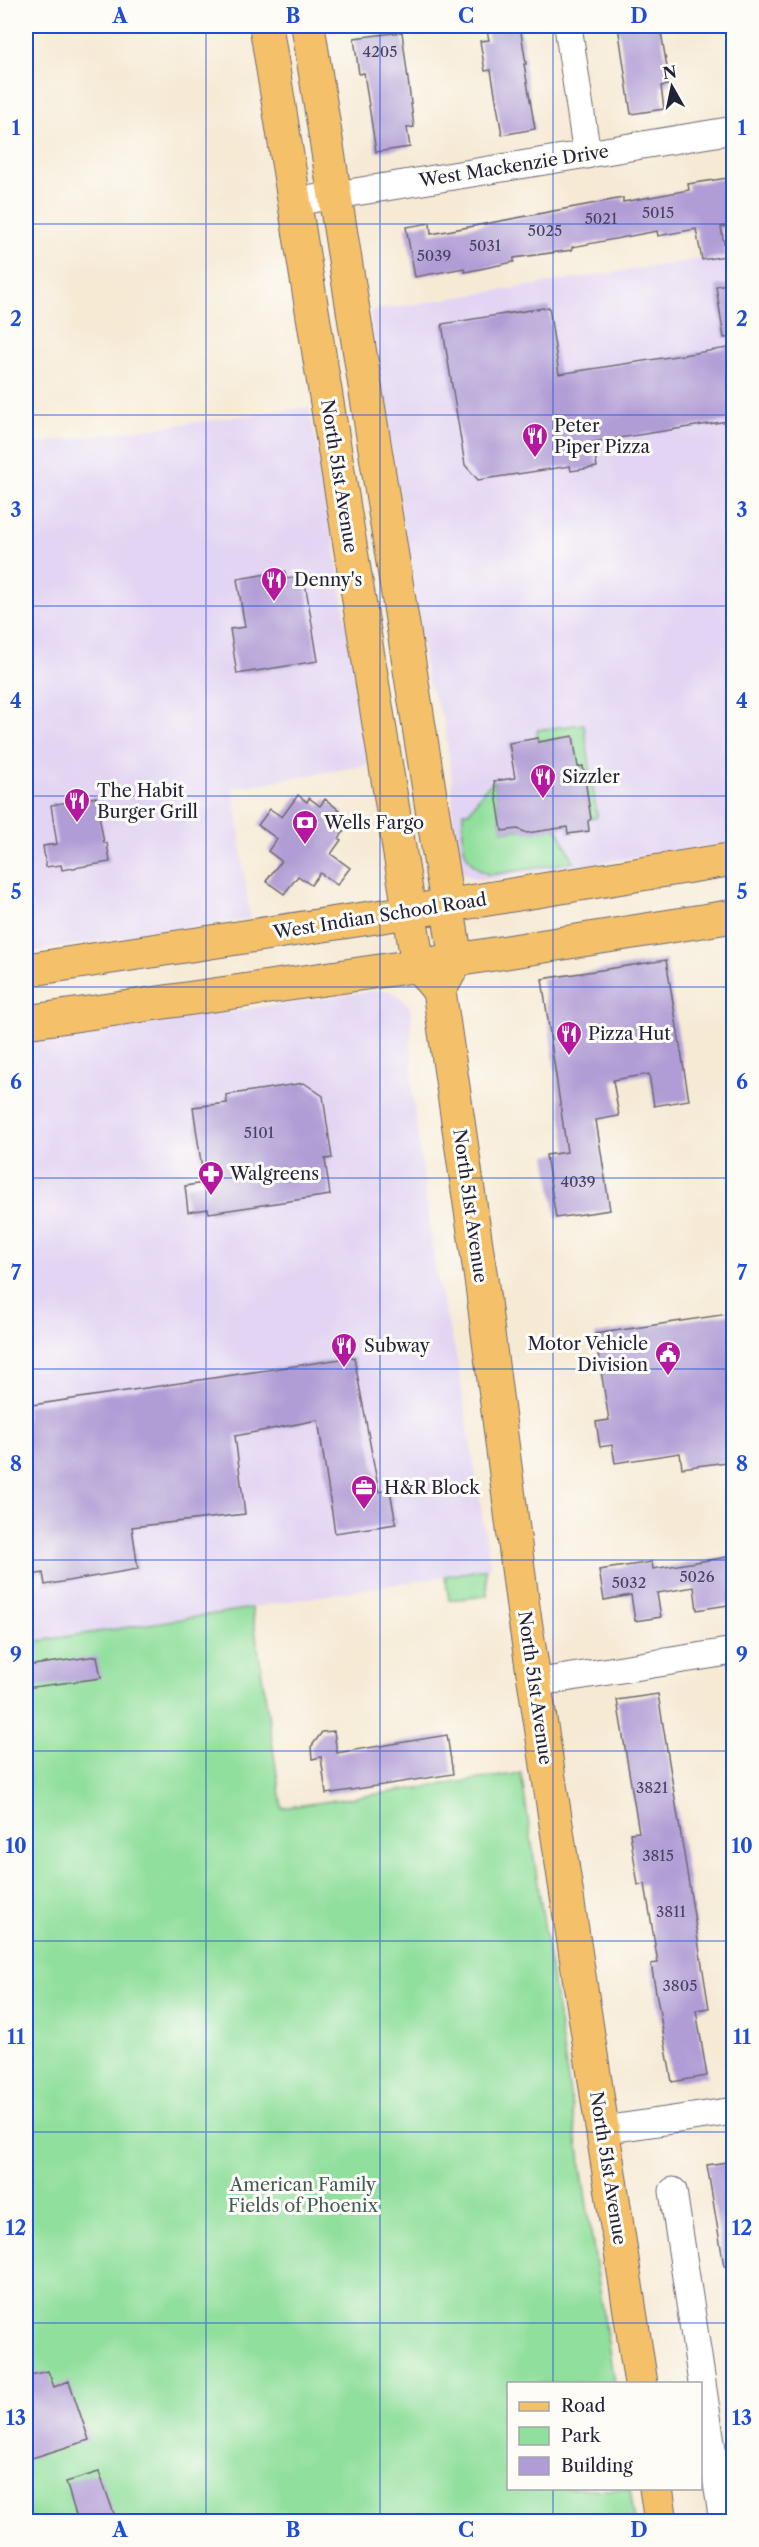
<svg xmlns="http://www.w3.org/2000/svg" width="759" height="2547" font-family="'Libre Caslon Text',serif">
<style>
.built{fill:#e2d4f3}
.green{fill:#91df9c;stroke:#5a806c;stroke-width:1.5}
.building{fill:#b09dd5}
.lines{fill:none;stroke-linecap:round;stroke-linejoin:round}
.minor-casing{stroke:#6c6871;stroke-width:29}
.major-casing{stroke:#6c6871;stroke-width:35}
.minor{stroke:#fff;stroke-width:27}
.major{stroke:#f4c16a;stroke-width:33}
.grid{fill:none;stroke:#1d4ed8;stroke-width:1.5;stroke-opacity:0.55}
.labels{text-anchor:middle;stroke-width:6;stroke-linejoin:round;paint-order:stroke}
.number-label{font-size:15px;fill:#464162}
.street-label{font-size:18px;fill:#22223b;stroke:#fdfcf7}
.poi-label{font-size:18px;fill:#22223b;stroke:#fdfcf7;text-anchor:start}
.park-label{font-size:18px;fill:#435b58;stroke:#fdfcf7}
.neatline{fill:none;stroke:#1d4ed8;stroke-width:2}
.grid-label{font-size:20px;text-anchor:middle;font-weight:bold;fill:#1d4ed8}
</style>
<rect width="100%" height="100%" fill="#fdfcf7"/>
<filter id="ink" filterUnits="userSpaceOnUse"><feTurbulence type="fractalNoise" baseFrequency=".0167" numOctaves="2"/><feDisplacementMap in="SourceGraphic" scale="12" xChannelSelector="R" yChannelSelector="G"/><feConvolveMatrix kernelMatrix="1 2 1 2 8 2 1 2 1" color-interpolation-filters="sRGB"/></filter>
<filter id="wash" filterUnits="userSpaceOnUse"><feTurbulence type="fractalNoise" baseFrequency=".008" numOctaves="4" result="noise"/><feDisplacementMap in="SourceGraphic" scale="24" xChannelSelector="R" yChannelSelector="G"/><feGaussianBlur stdDeviation="1.35" result="paint"/><feColorMatrix in="noise" values="0 0 0 0 0 0 0 0 0 0 0 0 0 0 0 0 0 1.4 0 .05"/><feComposite in="paint" operator="in"/></filter>
<g filter="url(#wash)">
<rect width="100%" height="100%" fill="#f6ead5"/>
<path class="built" d="M733 254V842L492 879H478L466 875 457 866 454 856 452 780 444 721 427 679 370 311Z
M309 407 325 485 368 765 234 788 250 919 26 952V445Z
M380 990 390 991 400 997 408 1005 411 1012 412 1091 437 1280 456 1354 491 1569 26 1643V1041Z"/>
<path class="green" d="M584 724 597 817 591 819 583 766 578 767 573 736 538 742 537 730Z
M494 781 502 831 557 828 574 862 489 875C458 860 463 842 463 812H469L484 790Z
M486 1569 487 1596 449 1600 445 1576Z
M252 1608 282 1808 521 1773 614 2383 508 2384V2488L630 2489 635 2521H26V1643Z"/>
<g id="blocks">
<path class="building" d="M486 26H520L526 64H524L535 129 502 135 491 70 485 71 480 41 489 40Z
M618 26H660L670 85 661 86 664 109 631 114Z
M402 32 414 127 407 128 410 147 376 152 364 73 359 74 354 38Z
M734 177V225L721 227 726 256 702 260 696 229 658 236 657 231 572 247V250L514 258V262L465 272 464 268 415 277 406 227 430 223 431 234 623 198V202L689 190 688 184Z
M734 283V337L724 338 716 286Z
M549 307 559 374 734 347V420L593 442 597 467 571 471 570 466 478 480 465 465 442 324Z
M285 571 286 579 304 576 318 661 237 674 230 629 245 627 237 579Z
M573 736 578 767 583 766 591 819 588 821 589 831 568 834 567 827 527 833 518 829 502 831 494 781 515 778 509 743 538 738V742Z
M298 795 307 802 309 798 320 806 325 799 343 813 335 824 344 831 339 839 341 840 331 854 350 868 337 885 320 873 311 885 298 876 284 894 266 881 281 861 268 851 277 839 258 825 270 809 282 817Z
M96 797 104 843H107L110 862 62 870 61 865 46 867 43 846 57 844 51 805Z
M666 960 689 1100 654 1106 649 1074 613 1080 619 1116 596 1120 610 1210 556 1218 546 1155 567 1152 542 979Z
M304 1083 323 1096 332 1158 325 1159 330 1195 209 1213 208 1209 188 1212 185 1186 204 1183 193 1107 227 1103 226 1095Z
M734 1313V1461L682 1468 680 1453 615 1463 612 1445 600 1447 596 1422 609 1420 595 1334Z
M354 1357 379 1492 390 1490 396 1524 335 1533 318 1420 235 1436 245 1514 132 1527 138 1569 45 1585 43 1573 26 1576V1406Z
M734 1556V1604L697 1610 694 1587 657 1593 661 1617 635 1621 631 1595 604 1600 599 1570 652 1562 653 1569Z
M97 1656 101 1678 26 1688V1666Z
M658 1694 709 2008 696 2010 707 2076 672 2082 651 1964 658 1963 645 1884 638 1885 630 1833 639 1832 617 1700Z
M334 1731 337 1753 447 1735 453 1774 326 1794 321 1757 312 1759 311 1747 322 1732Z
M734 2161V2265L724 2266 707 2165Z
M48 2371 54 2387 69 2381 89 2440 26 2460V2376Z
M99 2472 117 2522H78L66 2482Z"/>
</g>
</g>
<g filter="url(#ink)">
<use href="#blocks" fill-opacity="0" stroke="#6c6871" stroke-width="1.5"/>
<g class="lines">
<defs>
<path id="minor" d="M568 26 587 155
M294 202 734 130
M534 1683 734 1651
M603 2130 734 2111
M673 2191 723 2522"/>
<path id="major" d="M266 26 418 965 439 991 482 1286 523 1607 641 2384
M308 26 456 960 439 991
M26 970 383 916 734 859
M26 1022 456 960 734 916
M656 2488 661 2522"/>
</defs>
<use href="#minor" class="minor-casing"/>
<use href="#major" class="major-casing"/>
<use href="#minor" class="minor"/>
<use href="#major" class="major"/>
</g>
</g>
<path class="grid" d="M206 26V2522M380 26V2522M553 26V2384M26 224H734M26 415H734M26 606H734M26 796H734M26 987H734M26 1178H734M26 1369H734M26 1560H734M26 1751H734M26 1941H734M26 2132H734M26 2323H734M553 2488V2522"/>
<defs>
<symbol id="restaurant-pin" viewBox="-11 -11 22 30"><path d="M0 17L-7.5 6A9.5 9.5 0 1 1 7.5 6Z" fill="#b5179e" stroke="#fdfcf7"/><path d="M-5-6h1v4h1v-4h1v4h1v-4h1v5L-1.5 .5V6h-2V.5L-5-1ZM5-6V6H3V1.5H1.5Q1.5-4 5-6Z" fill="#fff"/></symbol>
<symbol id="bank-pin" viewBox="-11 -11 22 30"><path d="M0 17L-7.5 6A9.5 9.5 0 1 1 7.5 6Z" fill="#b5179e" stroke="#fdfcf7"/><path d="M-6-4H6V4H-6ZM0-2.3a2.3 2.3 0 1 0 0 4.6a2.3 2.3 0 1 0 0-4.6Z" fill="#fff"/></symbol>
<symbol id="pharmacy-pin" viewBox="-11 -11 22 30"><path d="M0 17L-7.5 6A9.5 9.5 0 1 1 7.5 6Z" fill="#b5179e" stroke="#fdfcf7"/><path d="M-2-6h4v4h4v4h-4v4h-4v-4h-4v-4h4Z" fill="#fff"/></symbol>
<symbol id="civic-pin" viewBox="-11 -11 22 30"><path d="M0 17L-7.5 6A9.5 9.5 0 1 1 7.5 6Z" fill="#b5179e" stroke="#fdfcf7"/><path d="M-.6-6.5H3V-4.5H.6V-3L4-1V1h2V6H-6V1h2V-1L-.6-3ZM-1.2 2.5V6h2.4V2.5Z" fill="#fff"/></symbol>
<symbol id="office-pin" viewBox="-11 -11 22 30"><path d="M0 17L-7.5 6A9.5 9.5 0 1 1 7.5 6Z" fill="#b5179e" stroke="#fdfcf7"/><path d="M-6-3h4V-5.5h4V-3h4V5H-6ZM-1-4.5V-3h2v-1.5ZM-6 0V1H6V0Z" fill="#fff"/></symbol>
</defs>
<g fill-rule="evenodd">
<use href="#restaurant-pin" x="520" y="421" width="30" height="40"/>
<use href="#restaurant-pin" x="259" y="565" width="30" height="40"/>
<use href="#restaurant-pin" x="528" y="762" width="30" height="40"/>
<use href="#restaurant-pin" x="62" y="786" width="30" height="40"/>
<use href="#bank-pin" x="290" y="808" width="30" height="40"/>
<use href="#restaurant-pin" x="554" y="1019" width="30" height="40"/>
<use href="#pharmacy-pin" x="196" y="1159" width="30" height="40"/>
<use href="#restaurant-pin" x="329" y="1331" width="30" height="40"/>
<use href="#civic-pin" x="653" y="1339" width="30" height="40"/>
<use href="#office-pin" x="349" y="1473" width="30" height="40"/>
</g>
<g class="labels">
<g class="number-label">
<text x="380" y="57">4205</text>
<text x="658" y="218">5015</text>
<text x="601" y="224">5021</text>
<text x="545" y="236">5025</text>
<text x="485" y="251">5031</text>
<text x="434" y="261">5039</text>
<text x="259" y="1138">5101</text>
<text x="578" y="1187">4039</text>
<text x="697" y="1582">5026</text>
<text x="629" y="1588">5032</text>
<text x="652" y="1793">3821</text>
<text x="658" y="1861">3815</text>
<text x="671" y="1917">3811</text>
<text x="680" y="1991">3805</text>
</g>
<g class="street-label">
<text transform="translate(514 166) rotate(-9)" y="6">West Mackenzie Drive</text>
<text transform="translate(339 476) rotate(81)" y="6">North 51st Avenue</text>
<text transform="translate(380 916) rotate(-9)" y="6">West Indian School Road</text>
<text transform="translate(470 1206) rotate(82)" y="6">North 51st Avenue</text>
<text transform="translate(535 1688) rotate(82)" y="6">North 51st Avenue</text>
<text transform="translate(608 2168) rotate(81)" y="6">North 51st Avenue</text>
</g>
<g class="poi-label">
<text x="554" y="432">Peter<tspan x="554" dy="21">Piper Pizza</tspan></text>
<text x="294" y="586">Denny's</text>
<text x="562" y="783">Sizzler</text>
<text x="97" y="797">The Habit<tspan x="97" dy="21">Burger Grill</tspan></text>
<text x="324" y="829">Wells Fargo</text>
<text x="588" y="1040">Pizza Hut</text>
<text x="230" y="1180">Walgreens</text>
<text x="648" y="1350" text-anchor="end">Motor Vehicle<tspan x="648" dy="21">Division</tspan></text>
<text x="364" y="1352">Subway</text>
<text x="384" y="1494">H&amp;R Block</text>
</g>
<g class="park-label">
<text x="303" y="2191">American Family<tspan x="303" dy="21">Fields of Phoenix</tspan></text>
</g>
</g>
<rect width="759" height="2547" fill="none" stroke="#fdfcf7" stroke-width="66"/>
<rect x="507" y="2382" width="195" height="108" fill="#fdfcf7" stroke="#a5a5ac" stroke-width="1.5"/>
<rect x="519" y="2402" width="30" height="9" fill="#f4c16a" stroke="#a5a5ac" stroke-width="1.5"/>
<text x="561" y="2412" font-size="18" fill="#22223b">Road</text>
<rect x="519" y="2427" width="30" height="18" fill="#91df9c" stroke="#a5a5ac" stroke-width="1.5"/>
<text x="561" y="2442" font-size="18" fill="#22223b">Park</text>
<rect x="519" y="2457" width="30" height="18" fill="#b09dd5" stroke="#a5a5ac" stroke-width="1.5"/>
<text x="561" y="2472" font-size="18" fill="#22223b">Building</text>
<g transform="translate(672 87) rotate(351)" stroke="#fdfcf7" stroke-width="4.5" paint-order="stroke">
<path d="M0-4.5L10 22L0 15L-10 22Z" fill="#22223b"/>
<text y="-9" font-size="16" font-weight="bold" text-anchor="middle" fill="#22223b">N</text>
</g>
<rect x="33" y="33" width="693" height="2481" class="neatline"/>
<g class="grid-label">
<text x="120" y="23">A</text>
<text x="293" y="23">B</text>
<text x="466" y="23">C</text>
<text x="639" y="23">D</text>
<text x="16" y="135">1</text>
<text x="742" y="135">1</text>
<text x="16" y="326">2</text>
<text x="742" y="326">2</text>
<text x="16" y="517">3</text>
<text x="742" y="517">3</text>
<text x="16" y="708">4</text>
<text x="742" y="708">4</text>
<text x="16" y="899">5</text>
<text x="742" y="899">5</text>
<text x="16" y="1089">6</text>
<text x="742" y="1089">6</text>
<text x="16" y="1280">7</text>
<text x="742" y="1280">7</text>
<text x="16" y="1471">8</text>
<text x="742" y="1471">8</text>
<text x="16" y="1662">9</text>
<text x="742" y="1662">9</text>
<text x="16" y="1853">10</text>
<text x="742" y="1853">10</text>
<text x="16" y="2044">11</text>
<text x="742" y="2044">11</text>
<text x="16" y="2235">12</text>
<text x="742" y="2235">12</text>
<text x="16" y="2425">13</text>
<text x="742" y="2425">13</text>
<text x="120" y="2537">A</text>
<text x="293" y="2537">B</text>
<text x="466" y="2537">C</text>
<text x="639" y="2537">D</text>
</g>
</svg>
